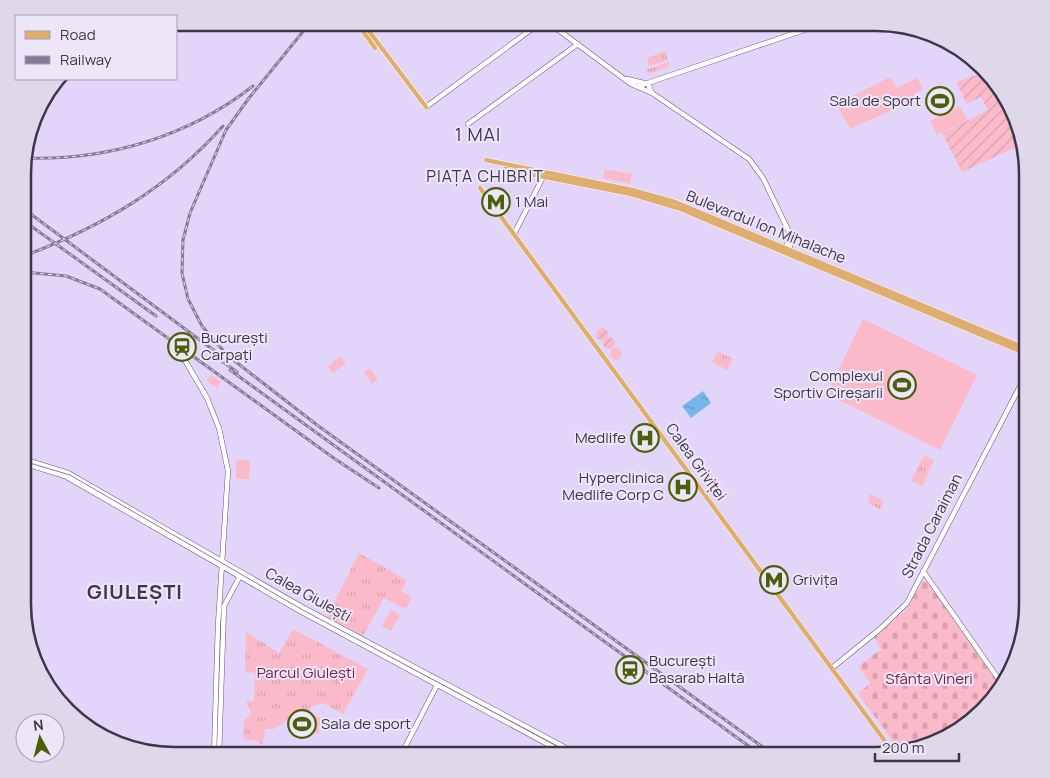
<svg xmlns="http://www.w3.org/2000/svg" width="1050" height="778" font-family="Manrope,sans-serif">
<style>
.grass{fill:url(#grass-tufts)}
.cemetery{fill:url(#cemetery-stones)}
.garden{fill:url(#garden-furrows)}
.pitch{fill:#fbbac9}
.water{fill:url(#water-ripples)}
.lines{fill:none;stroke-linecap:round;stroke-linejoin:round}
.secondary-casing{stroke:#65547c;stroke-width:5.5}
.primary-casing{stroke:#fff;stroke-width:5.5}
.secondary{stroke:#fff;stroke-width:4.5}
.primary{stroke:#dfad6e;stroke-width:4.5}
.tram{stroke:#867b96;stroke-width:1}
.rail-casing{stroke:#867b96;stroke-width:3}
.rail{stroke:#ede6f9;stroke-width:1;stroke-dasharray:4;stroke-linecap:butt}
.labels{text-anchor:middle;stroke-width:4;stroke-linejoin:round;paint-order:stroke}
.poi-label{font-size:15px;fill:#3d3548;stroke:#ede6f9;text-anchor:start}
.street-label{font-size:15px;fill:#3d3548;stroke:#ede6f9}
.park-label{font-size:15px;fill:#791d3e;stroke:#ede6f9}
.neighbourhood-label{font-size:16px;letter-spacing:1px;fill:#3d3548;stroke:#ede6f9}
.quarter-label{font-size:18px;letter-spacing:1px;fill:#3d3548;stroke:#ede6f9}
.district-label{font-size:20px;font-weight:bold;letter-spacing:1px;fill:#3d3548;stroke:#ede6f9}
.rim{fill:none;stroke:#3d3548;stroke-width:2.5}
</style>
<defs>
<pattern id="grass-tufts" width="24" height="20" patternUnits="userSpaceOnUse" patternTransform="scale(1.25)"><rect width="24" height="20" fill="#fbbac9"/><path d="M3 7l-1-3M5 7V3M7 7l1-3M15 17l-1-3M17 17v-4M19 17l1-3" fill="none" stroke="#d8a0ae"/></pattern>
<pattern id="cemetery-stones" width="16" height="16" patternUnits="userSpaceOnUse" patternTransform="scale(1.25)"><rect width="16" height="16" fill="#fbbac9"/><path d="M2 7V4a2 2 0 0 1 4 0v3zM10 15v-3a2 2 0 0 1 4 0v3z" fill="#d8a0ae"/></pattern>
<pattern id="garden-furrows" width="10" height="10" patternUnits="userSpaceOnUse" patternTransform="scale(1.25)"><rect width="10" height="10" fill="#fbbac9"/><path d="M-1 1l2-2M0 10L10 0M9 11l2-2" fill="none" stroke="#d8a0ae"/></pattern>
<pattern id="water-ripples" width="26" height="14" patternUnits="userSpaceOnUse" patternTransform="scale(1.25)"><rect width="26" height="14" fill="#76b7e9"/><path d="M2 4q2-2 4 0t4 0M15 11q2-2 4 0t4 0" fill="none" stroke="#6296bf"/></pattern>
</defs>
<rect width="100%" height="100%" fill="#e3d4fa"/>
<path class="grass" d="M665 51 668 60 649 66 647 58Z
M669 62 670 66 649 74 645 70Z
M605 169 632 174 630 184 603 178Z
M610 354a6 6 0 1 1 12 0a6 6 0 1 1-12 0Z
M718 351 733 359 727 370 712 362Z
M924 455 934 460 922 486 911 481Z
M870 494 884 501 880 509 867 502 870 500 868 497Z
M359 553 407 580 401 591 412 598 406 609 384 598 363 636 327 617Z
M293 629 368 669 343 714 323 703 305 709 310 708 309 720 295 719 304 709 274 729H265L263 744 259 743 258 741 243 739 244 720 252 713 246 701H254L255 673 245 672 246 632 279 653Z"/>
<path class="cemetery" d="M928 581 1002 685 990 704 943 740 899 750 858 693 871 683 858 667 881 649 874 638 907 609 922 582Z"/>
<path class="garden" d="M985 72 1012 107 1021 145 962 172 942 133 988 110 981 97 967 104 956 82Z
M596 334a6 6 0 1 1 12 0a6 6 0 1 1-12 0Z
M603 343a6 6 0 1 1 12 0a6 6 0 1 1-12 0Z"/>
<path class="pitch" d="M890 77 897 88 917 78 923 89 914 94 917 99 850 129 835 101 849 93 851 97Z
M960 106 967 120 937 135 930 121Z
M863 319 977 375 940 450 827 394Z
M341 356 346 363 333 373 328 366Z
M370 368 378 379 372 384 364 372Z
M211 375 221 382 217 388 207 381Z
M236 460H250L249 479H236Z
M391 610 400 615 391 631 382 626Z
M329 668 335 669 332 691 311 687 313 675 327 677Z
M311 716 320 717 319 734 309 733Z"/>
<path class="water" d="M703 391 711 403 691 418 682 406Z"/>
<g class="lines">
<defs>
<path id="secondary" d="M549 23 631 84 652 93 749 159 763 178 791 236 789 252
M627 79 648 84 652 93
M639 86 825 23
M426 107 540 23
M468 124 578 44
M514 234 544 175
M784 250 791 236
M170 345 186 362 207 398 219 428 228 471 218 625 214 755
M23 459 68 473 302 607 579 755
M23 463 65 476 300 611 568 755
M923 571 1002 684
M832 668 880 629 907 603 1027 373
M219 755 224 606 240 576
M401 755 438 683"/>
<path id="primary" d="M357 23 375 48
M363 23 426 107
M486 160 632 190 675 202 1027 349
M505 169 631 194 678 208 1027 354
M480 188 893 752"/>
</defs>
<use href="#secondary" class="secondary-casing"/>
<use href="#primary" class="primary-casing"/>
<use href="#secondary" class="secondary"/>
<use href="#primary" class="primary"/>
<path class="tram" d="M23 461 70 475 301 609 574 755"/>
<defs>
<path id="rail" d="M310 23 249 98 226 130 190 213 183 240 182 273 188 299 202 326 227 355 317 425 774 755
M24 158C106 161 188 137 253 86
M24 209 216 352
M24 221 156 316
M24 256C101 227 168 188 223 126
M24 272 66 276 100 289 335 459 379 488
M208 351 237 372
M230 370 761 755"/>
</defs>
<use href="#rail" class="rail-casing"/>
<use href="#rail" class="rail"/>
</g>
<defs>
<symbol id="stadium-ring" viewBox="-11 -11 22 22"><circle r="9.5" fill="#ede6f9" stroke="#4a5f07" stroke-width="1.5"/><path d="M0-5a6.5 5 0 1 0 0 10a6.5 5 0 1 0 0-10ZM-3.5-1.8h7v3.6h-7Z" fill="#4a5f07"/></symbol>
<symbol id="metro-ring" viewBox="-11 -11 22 22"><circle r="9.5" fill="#ede6f9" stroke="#4a5f07" stroke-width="1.5"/><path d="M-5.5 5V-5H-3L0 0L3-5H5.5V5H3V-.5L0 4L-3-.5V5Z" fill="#4a5f07"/></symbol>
<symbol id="station-ring" viewBox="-11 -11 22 22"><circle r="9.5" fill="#ede6f9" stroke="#4a5f07" stroke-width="1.5"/><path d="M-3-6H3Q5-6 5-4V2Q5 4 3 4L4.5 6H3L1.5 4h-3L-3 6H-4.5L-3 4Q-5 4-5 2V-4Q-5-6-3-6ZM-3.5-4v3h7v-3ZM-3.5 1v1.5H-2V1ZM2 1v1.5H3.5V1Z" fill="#4a5f07"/></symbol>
<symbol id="hospital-ring" viewBox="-11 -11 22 22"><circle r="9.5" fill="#ede6f9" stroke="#4a5f07" stroke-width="1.5"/><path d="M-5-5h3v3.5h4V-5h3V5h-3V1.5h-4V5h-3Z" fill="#4a5f07"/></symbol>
</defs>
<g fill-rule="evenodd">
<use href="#stadium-ring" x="924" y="85" width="32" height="32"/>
<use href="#metro-ring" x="480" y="186" width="32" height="32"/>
<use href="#station-ring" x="166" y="331" width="32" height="32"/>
<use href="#stadium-ring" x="886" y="369" width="32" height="32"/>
<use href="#hospital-ring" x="629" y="422" width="32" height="32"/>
<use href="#hospital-ring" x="667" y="471" width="32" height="32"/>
<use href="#metro-ring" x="758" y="564" width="32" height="32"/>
<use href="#station-ring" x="614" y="654" width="32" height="32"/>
<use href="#stadium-ring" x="286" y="708" width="32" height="32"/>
</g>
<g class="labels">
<g class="poi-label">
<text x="921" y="106" text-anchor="end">Sala de Sport</text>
<text x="515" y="207">1 Mai</text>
<text x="201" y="343">București<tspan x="201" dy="17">Carpați</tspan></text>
<text x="883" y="381" text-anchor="end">Complexul<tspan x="883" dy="17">Sportiv Cireșarii</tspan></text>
<text x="626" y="443" text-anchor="end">Medlife</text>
<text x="664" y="483" text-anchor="end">Hyperclinica<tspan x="664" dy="17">Medlife Corp C</tspan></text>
<text x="793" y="585">Grivița</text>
<text x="649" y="666">București<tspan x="649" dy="17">Basarab Haltă</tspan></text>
<text x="321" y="729">Sala de sport</text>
</g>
<g class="street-label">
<text transform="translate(766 227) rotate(22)" y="5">Bulevardul Ion Mihalache</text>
<text transform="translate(696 462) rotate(54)" y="5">Calea Griviței</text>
<text transform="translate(932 526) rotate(-63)" y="5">Strada Caraiman</text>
<text transform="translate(308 595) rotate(29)" y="5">Calea Giulești</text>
</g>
<g class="park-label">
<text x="306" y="678">Parcul Giulești</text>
<text x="929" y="684">Sfânta Vineri</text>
</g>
<g class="neighbourhood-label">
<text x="485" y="182">PIAȚA CHIBRIT</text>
</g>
<g class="quarter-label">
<text x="478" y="141">1 MAI</text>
</g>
<g class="district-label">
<text x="135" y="599">GIULEȘTI</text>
</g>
</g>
<path d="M0 0H1050V778H0ZM174 31H876A143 143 0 0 1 1019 174V604A143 143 0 0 1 876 747H174A143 143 0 0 1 31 604V174A143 143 0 0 1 174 31Z" fill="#dfd8eb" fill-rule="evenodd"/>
<path class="rim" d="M174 31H876A143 143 0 0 1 1019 174V604A143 143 0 0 1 876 747H174A143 143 0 0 1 31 604V174A143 143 0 0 1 174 31Z"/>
<rect x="15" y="15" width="162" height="65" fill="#ede6f9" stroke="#a79fb2"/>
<rect x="25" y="31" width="25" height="8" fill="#dfad6e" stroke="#a79fb2"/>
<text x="60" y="40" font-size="15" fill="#3d3548">Road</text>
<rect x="25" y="56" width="25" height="8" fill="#867b96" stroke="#a79fb2"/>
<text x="60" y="65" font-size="15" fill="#3d3548">Railway</text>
<g transform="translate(40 738) rotate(353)"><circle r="24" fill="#ede6f9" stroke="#a79fb2"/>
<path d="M0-4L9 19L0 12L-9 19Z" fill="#4a5f07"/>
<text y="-8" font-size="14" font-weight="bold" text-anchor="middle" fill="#3d3548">N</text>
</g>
<path d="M875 753v8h84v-8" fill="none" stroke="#3d3548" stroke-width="2.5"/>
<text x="882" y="753" font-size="15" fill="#3d3548" stroke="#ede6f9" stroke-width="4" paint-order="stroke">200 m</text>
</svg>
